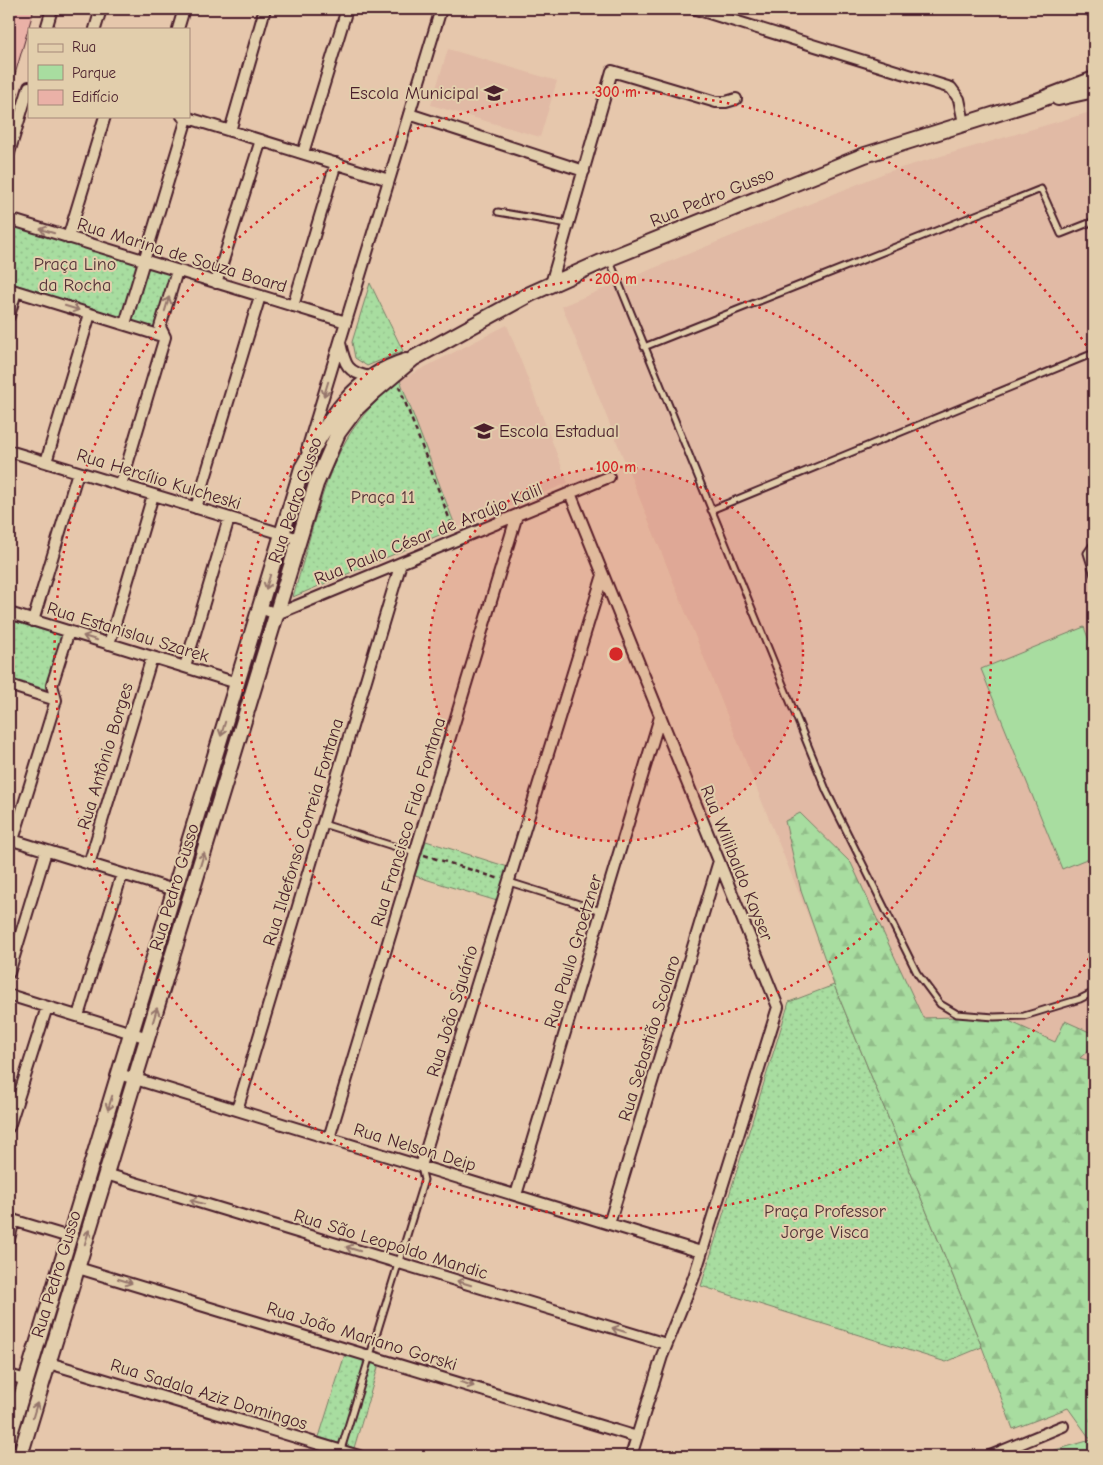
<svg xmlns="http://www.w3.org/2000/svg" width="1103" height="1465" font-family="'Comic Neue',sans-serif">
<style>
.built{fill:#e1baa5}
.green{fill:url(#green-dots);stroke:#797e66}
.forest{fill:url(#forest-firs);stroke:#797e66}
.pitch{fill:#a8dda0;stroke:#797e66}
.building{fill:#eab1a7;stroke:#4a1f2b}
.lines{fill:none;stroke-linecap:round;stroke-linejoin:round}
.lane-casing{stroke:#4a1f2b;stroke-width:9}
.street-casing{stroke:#4a1f2b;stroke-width:14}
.secondary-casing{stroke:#4a1f2b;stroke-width:18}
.path{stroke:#4a1f2b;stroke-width:2.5;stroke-dasharray:5 4;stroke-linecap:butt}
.lane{stroke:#e2ceac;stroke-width:5}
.street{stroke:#e2ceac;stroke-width:10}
.secondary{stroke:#e2ceac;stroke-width:14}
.oneway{stroke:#96766c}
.ring{fill:none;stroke:#d62828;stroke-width:2.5;stroke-dasharray:2.5 5}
.labels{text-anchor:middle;stroke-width:4;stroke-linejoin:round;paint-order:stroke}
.poi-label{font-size:18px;fill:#4a1f2b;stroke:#e2ceac;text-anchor:end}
.street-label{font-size:18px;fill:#4a1f2b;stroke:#e2ceac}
.park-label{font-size:18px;fill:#533237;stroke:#e2ceac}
.centre{fill:#d62828;stroke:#e2ceac;stroke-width:2.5}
.ring-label{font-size:15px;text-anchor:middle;font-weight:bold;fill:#d62828;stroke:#e2ceac;stroke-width:4;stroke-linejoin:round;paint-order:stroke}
</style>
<defs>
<pattern id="green-dots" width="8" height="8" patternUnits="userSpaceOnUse" patternTransform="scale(1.25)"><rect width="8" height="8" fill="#a8dda0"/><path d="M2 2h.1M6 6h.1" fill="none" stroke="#92bd8a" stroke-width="1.8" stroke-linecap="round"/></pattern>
<pattern id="forest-firs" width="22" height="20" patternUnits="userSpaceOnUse" patternTransform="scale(1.25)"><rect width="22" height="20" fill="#a8dda0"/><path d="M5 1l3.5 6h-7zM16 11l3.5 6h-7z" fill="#92bd8a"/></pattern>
</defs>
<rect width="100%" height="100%" fill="#e6c7ac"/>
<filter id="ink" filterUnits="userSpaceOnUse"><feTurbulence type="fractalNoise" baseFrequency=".02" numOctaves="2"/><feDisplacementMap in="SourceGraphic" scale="10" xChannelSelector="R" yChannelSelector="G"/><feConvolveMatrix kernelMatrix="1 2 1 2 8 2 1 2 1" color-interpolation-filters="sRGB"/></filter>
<g filter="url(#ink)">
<path class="built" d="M448 49 557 81 540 137 431 105Z
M1094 111V1312L982 1347 562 306 887 172Z
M507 325 568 483 456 528 400 380Z"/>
<path class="green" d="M9 224 171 274 154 328 9 284Z
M370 283 403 351 367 366 355 358 352 342Z
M400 380 456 528 293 597C310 542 324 465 359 421 371 405 385 393 400 380Z
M9 620 62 636 45 689 9 678Z
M426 841 508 867 497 901 415 876Z
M834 985 982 1347 946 1362 701 1286 789 1002Z
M345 1354 379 1364 354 1448 319 1437Z"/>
<path class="forest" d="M800 813 851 863 923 1018 955 1017 1009 1021 1055 1042 1065 1021 1094 1034V1045L1080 1058 1094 1062V1456H1034L1091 1440 1068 1408 1013 1429 982 1347 834 985 801 891 785 821Z"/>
<path class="pitch" d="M1084 627 1094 654V856L1062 869 981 669Z"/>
<path class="building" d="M9 9H34L13 81 9 80Z
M9 89 18 92 9 123Z"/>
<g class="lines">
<defs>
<path id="lane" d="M498 212 568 224
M609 259 827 792 917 973 940 1004 957 1014 994 1017 1024 1016 1080 999 1094 992
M644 347 1041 189 1061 234 1094 221
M711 510 1094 353
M1094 543 1087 553 1094 575
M323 824 415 853
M509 882 601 911
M339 1456 424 1180 421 1167"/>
<path id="street" d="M696 9 951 88 959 99 964 123
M1088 9 1094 11
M46 29 52 9
M95 29 101 9
M178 29 184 9
M409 114 584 171
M182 116 389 180
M230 131 265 9
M9 153 29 87
M303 153 347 9
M9 219 346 322
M68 238 105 116
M216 283 261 140
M551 284 612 71 716 102H726L736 99
M9 289 165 337
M293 306 336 163
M9 316 16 291
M125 324 187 118
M340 343C345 365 347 373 371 377
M307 450 441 9
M9 451 299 539
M46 462 90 314
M121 485 165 337 160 327 177 271
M570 493 778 1007 694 1277 662 1356 631 1456
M196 508 260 296
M260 608 277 614 609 477
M9 613 237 683
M33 621 78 472
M109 644 153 495
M185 667 229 518
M9 685 56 700
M9 839 174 890
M13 840 56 700 52 685 69 631
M89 864 152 657
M9 973 46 851
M9 995 148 1038
M78 1016 122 874
M119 1074 701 1252
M237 1110 401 563
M9 1127 47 1007
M329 1138 517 515
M421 1166 603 575
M106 1174 666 1344
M516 1195 660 717
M9 1219 69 1237
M609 1224 719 861
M9 1239 14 1220
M78 1268 637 1437
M49 1363 359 1456
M9 1375 26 1380
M990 1456 1063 1426"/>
<path id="secondary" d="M1058 98 1094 90
M9 1437 302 468C328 422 352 377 406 361
M20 1456 316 484 338 433 355 410 374 392 414 358 530 294 608 259 865 155 1037 101 1094 79"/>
</defs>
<use href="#lane" class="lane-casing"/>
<use href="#street" class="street-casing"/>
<use href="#secondary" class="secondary-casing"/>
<path class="path" d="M399 386 454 531
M424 855 500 879"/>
<use href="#lane" class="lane"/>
<use href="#street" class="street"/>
<use href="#secondary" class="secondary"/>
</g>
<defs><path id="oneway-shaft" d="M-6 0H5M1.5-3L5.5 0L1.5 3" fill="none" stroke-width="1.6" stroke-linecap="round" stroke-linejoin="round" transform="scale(1.25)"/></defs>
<g class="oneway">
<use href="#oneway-shaft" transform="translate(47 231) rotate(-163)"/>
<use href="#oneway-shaft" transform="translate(167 304) rotate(-73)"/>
<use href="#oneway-shaft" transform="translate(72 308) rotate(17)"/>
<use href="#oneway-shaft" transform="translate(326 389) rotate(107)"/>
<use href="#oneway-shaft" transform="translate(268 582) rotate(107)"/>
<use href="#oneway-shaft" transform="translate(90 638) rotate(-163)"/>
<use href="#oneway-shaft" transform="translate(223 729) rotate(107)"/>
<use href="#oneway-shaft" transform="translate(202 860) rotate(-73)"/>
<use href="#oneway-shaft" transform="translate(155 1015) rotate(-73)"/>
<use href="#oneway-shaft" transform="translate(110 1103) rotate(107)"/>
<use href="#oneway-shaft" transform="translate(197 1202) rotate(-163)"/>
<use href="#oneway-shaft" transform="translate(87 1237) rotate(-73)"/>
<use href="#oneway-shaft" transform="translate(353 1249) rotate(-163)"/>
<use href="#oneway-shaft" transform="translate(125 1281) rotate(17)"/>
<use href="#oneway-shaft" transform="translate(464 1283) rotate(-163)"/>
<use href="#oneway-shaft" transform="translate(619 1330) rotate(-163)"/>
<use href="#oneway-shaft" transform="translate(467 1384) rotate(17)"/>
<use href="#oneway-shaft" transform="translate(35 1410) rotate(-73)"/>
</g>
</g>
<circle cx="616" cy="654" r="187" fill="#d62828" fill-opacity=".12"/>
<g class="ring">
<circle cx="616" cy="654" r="187"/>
<circle cx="616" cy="654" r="375"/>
<path d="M1093 952A562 562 0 1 1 1093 356"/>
</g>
<defs>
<symbol id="school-bare" viewBox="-9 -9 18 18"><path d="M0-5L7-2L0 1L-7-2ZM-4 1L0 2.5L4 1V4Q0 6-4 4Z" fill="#4a1f2b" stroke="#e2ceac" stroke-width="2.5" paint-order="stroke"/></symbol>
</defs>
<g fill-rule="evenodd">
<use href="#school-bare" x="480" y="79" width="28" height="28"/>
<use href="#school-bare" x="470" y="417" width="28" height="28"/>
</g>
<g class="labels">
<g class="poi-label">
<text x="479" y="99">Escola Municipal</text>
<text x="499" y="437" text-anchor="start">Escola Estadual</text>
</g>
<g class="street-label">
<text transform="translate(712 197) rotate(-22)" y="6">Rua Pedro Gusso</text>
<text transform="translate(182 255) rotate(17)" y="6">Rua Marina de Souza Board</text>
<text transform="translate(159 479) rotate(17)" y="6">Rua Hercílio Kulcheski</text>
<text transform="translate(295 500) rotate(-71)" y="6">Rua Pedro Gusso</text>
<text transform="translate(428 534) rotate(-22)" y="6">Rua Paulo César de Araújo Kalil</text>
<text transform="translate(128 632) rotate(17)" y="6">Rua Estanislau Szarek</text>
<text transform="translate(105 756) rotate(-73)" y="6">Rua Antônio Borges</text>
<text transform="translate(408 822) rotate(-73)" y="6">Rua Francisco Fido Fontana</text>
<text transform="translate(303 832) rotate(-73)" y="6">Rua Ildefonso Correia Fontana</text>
<text transform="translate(737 863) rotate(68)" y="6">Rua Willibaldo Kayser</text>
<text transform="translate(174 887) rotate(-73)" y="6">Rua Pedro Gusso</text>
<text transform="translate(573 951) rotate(-73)" y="6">Rua Paulo Groetzner</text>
<text transform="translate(452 1011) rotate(-73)" y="6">Rua João Sguário</text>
<text transform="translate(649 1038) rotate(-73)" y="6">Rua Sebastião Scolaro</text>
<text transform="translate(415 1147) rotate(17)" y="6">Rua Nelson Deip</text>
<text transform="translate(391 1244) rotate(17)" y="6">Rua São Leopoldo Mandic</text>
<text transform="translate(56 1274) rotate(-73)" y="6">Rua Pedro Gusso</text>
<text transform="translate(362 1336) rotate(17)" y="6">Rua João Mariano Gorski</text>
<text transform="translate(209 1394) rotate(17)" y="6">Rua Sadala Aziz Domingos</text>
</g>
<g class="park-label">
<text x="75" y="270">Praça Lino<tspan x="75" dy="21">da Rocha</tspan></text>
<text x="383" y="503">Praça 11</text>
<text x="825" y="1217">Praça Professor<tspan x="825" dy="21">Jorge Visca</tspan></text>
</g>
</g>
<circle cx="616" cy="654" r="8" class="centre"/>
<g class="ring-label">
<text x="616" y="97">300 m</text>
<text x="616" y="284">200 m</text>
<text x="616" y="472">100 m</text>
</g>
<rect width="1103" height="1465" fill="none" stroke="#e2ceac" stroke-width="30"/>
<rect x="15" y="15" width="1073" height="1435" fill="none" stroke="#4a1f2b" stroke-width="2" filter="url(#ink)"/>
<rect x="28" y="28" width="162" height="90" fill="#e2ceac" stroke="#a58878"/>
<rect x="38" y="44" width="25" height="8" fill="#e2ceac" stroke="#a58878"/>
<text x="72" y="52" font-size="15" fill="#4a1f2b">Rua</text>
<rect x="38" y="65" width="25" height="15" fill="#a8dda0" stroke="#a58878"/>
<text x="72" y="78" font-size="15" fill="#4a1f2b">Parque</text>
<rect x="38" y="90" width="25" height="15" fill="#eab1a7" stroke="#a58878"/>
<text x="72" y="102" font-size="15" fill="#4a1f2b">Edifício</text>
</svg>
